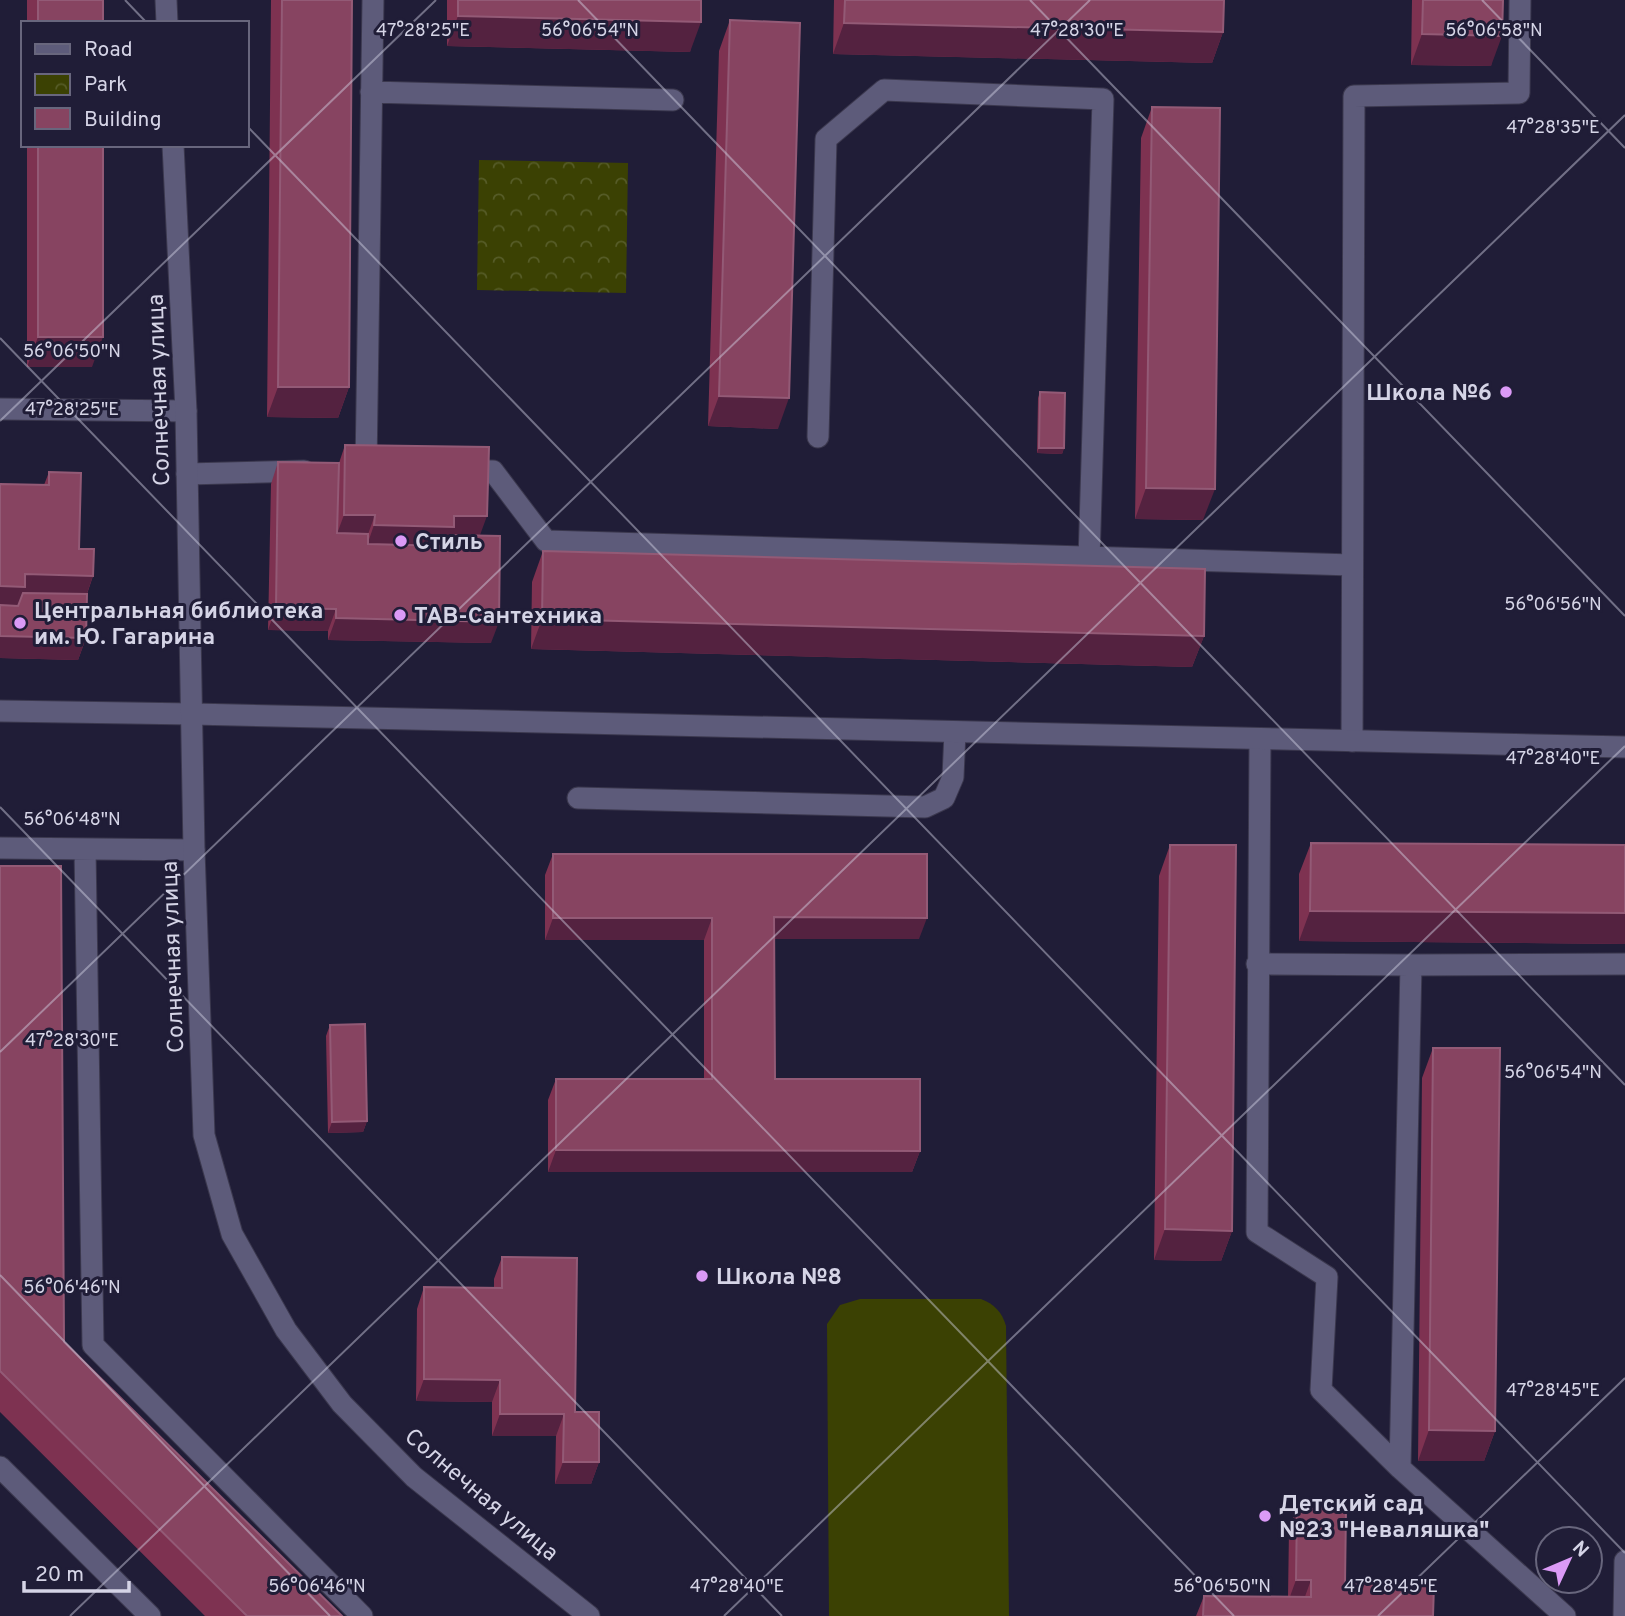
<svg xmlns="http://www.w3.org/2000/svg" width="1625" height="1616" font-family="Overpass,sans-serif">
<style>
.park{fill:url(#park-crowns)}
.pitch{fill:#3b4103}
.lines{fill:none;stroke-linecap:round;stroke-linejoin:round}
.lane-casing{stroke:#3b384e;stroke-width:23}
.street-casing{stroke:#3b384e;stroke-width:23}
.lane{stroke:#5d5b7a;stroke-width:21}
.street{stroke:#5d5b7a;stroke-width:21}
.wall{fill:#7e3251}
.shaded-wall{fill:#542240}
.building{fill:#874461;stroke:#935a76;stroke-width:2}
.ticks{fill:none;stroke:#d5d4e6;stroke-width:2;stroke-opacity:0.45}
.poi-dot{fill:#db9af6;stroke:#201d37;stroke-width:2.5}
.labels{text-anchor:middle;stroke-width:6;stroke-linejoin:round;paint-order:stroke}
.street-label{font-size:23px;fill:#d5d4e6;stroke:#201d37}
.poi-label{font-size:23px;font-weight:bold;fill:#d5d4e6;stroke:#201d37;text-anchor:start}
.ticks-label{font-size:18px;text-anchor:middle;fill:#d5d4e6;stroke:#201d37;stroke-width:6;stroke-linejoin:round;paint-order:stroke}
</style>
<defs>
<pattern id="park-crowns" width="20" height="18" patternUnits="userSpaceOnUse" patternTransform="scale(1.75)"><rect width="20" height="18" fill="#3b4103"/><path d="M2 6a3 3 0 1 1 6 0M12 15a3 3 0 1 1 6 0" fill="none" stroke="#565c28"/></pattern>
</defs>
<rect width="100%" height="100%" fill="#201d37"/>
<path class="park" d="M479 160 628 163 626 293 477 290Z"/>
<path class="pitch" d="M860 1299H981C994 1304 1002 1312 1006 1326L1009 1616H829L827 1324 840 1305Z"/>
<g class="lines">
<defs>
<path id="lane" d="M371 92 673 100
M0 409 186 411
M818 437 826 139 884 90 1103 99 1089 560
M366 469 373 0
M462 471H493L546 541 1352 565
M187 474 304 471
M0 711 193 714
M1260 739 1257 1232 1327 1277 1321 1390 1400 1468 1565 1616
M1352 741 1354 96 1519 93 1520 0
M578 798 925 807 944 798 953 777 955 732
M0 848 194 850
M85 849 93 1345 362 1616
M1257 964 1411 965 1400 1468
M1411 965 1625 964
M0 1467 150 1616
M1624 1616 1625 1561"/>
<path id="street" d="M166 0 167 23
M173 145 186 411 194 850 204 1135 232 1234 286 1330 342 1404 414 1477 589 1616
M193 714 1625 747"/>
</defs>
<use href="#lane" class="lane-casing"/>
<use href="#street" class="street-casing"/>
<use href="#lane" class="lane"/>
<use href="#street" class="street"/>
</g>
<path class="wall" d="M27 0H103V23H27Z
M271 0H352L349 387 338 418 267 417Z
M447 0H701L690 52 447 46Z
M834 0H1224L1223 32 1212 63 833 54Z
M1412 0H1503L1491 66 1411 65Z
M730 20 778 429 708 426 719 51Z
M1152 107 1203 520 1135 519 1141 138Z
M27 145H103L92 367H27Z
M1040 392 1064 448 1062 454 1037 453 1038 398Z
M345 445 480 535 491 643 328 640V631L268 630 271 484 278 462 339 463Z
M49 472 79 549 93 576 87 594 86 638 78 660 0 658V484L44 485Z
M543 551 1204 636 1192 667 531 649 532 582Z
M1311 843 1625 944 1299 941V874Z
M1170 845 1232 1231 1221 1261 1154 1260 1159 876Z
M553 854 919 939H774L775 1079 920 1151 912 1172H548V1100L556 1079H704V940H545V875Z
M0 866 64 1342 342 1616H205L0 1412Z
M330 1025 367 1121 363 1132 328 1133 326 1036Z
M1433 1048 1495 1431 1484 1461H1418L1422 1078Z
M502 1257 599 1462 591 1484H555L556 1436H492V1402L416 1401 417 1309 424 1287 494 1288V1279Z
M1297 1507 1345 1584 1433 1616H1196L1204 1596 1288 1597 1289 1529Z"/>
<path class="shaded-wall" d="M458 16 701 22 690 52 447 46Z
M844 23 1223 32 1212 63 833 54Z
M1422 34 1502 36 1491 66 1411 65Z
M38 337H103L92 367H27Z
M278 387H349L338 418 267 417Z
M719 396 789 398 778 429 708 426Z
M1039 448H1064L1062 454 1037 453Z
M1146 488 1215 489 1203 520 1135 519Z
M344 515H375L360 556 329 555Z
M454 516H487L472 557 360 566 374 525Z
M25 574 93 576 79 616 0 627V586Z
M276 608 336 609 328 631 268 630Z
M336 618 499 622 491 643 328 640Z
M542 619 1204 636 1192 667 531 649Z
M0 636 86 638 78 660 0 658Z
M1310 911 1625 913V944L1299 941Z
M774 917 927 918 919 939H766Z
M553 918H712L704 940H545Z
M367 1121 363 1132 328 1133 332 1122Z
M556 1150 920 1151 912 1172H548Z
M1165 1229 1232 1231 1221 1261 1154 1260Z
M424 1379 500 1380 492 1402 416 1401Z
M500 1414H564L556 1436H492Z
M1429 1430 1495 1431 1484 1461H1418Z
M563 1462H599L591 1484H555Z
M1296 1580H1311L1303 1602H1288Z"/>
<path class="building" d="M38 0H103V23H38Z
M282 0H352L349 387H278Z
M458 0H701V22L458 16Z
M845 0H1224L1223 32 844 23Z
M1423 0H1503L1502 36 1422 34Z
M730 20 800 23 789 398 719 396Z
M1152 107 1220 108 1215 489 1146 488Z
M38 145H103V337H38Z
M1040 392 1065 393 1064 448H1039Z
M345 445 489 447 487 516H454V527L374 525 375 515H344Z
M278 462 339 463 337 533 368 534V544L447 546 451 535 500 536 499 622 336 618V609L276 608Z
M49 472 81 473 79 549H94L93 576 25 574V587L0 586V484L49 485Z
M543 551 1205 569 1204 636 542 619Z
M23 593 87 594 86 638 0 636V605L18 606Z
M1311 843 1625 845V913L1310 911Z
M1170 845H1236L1232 1231 1165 1229Z
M553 854H927V918L774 917 775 1079H920V1151L556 1150V1079H712V918H553Z
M0 866H61L64 1342 342 1616H247L0 1371Z
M365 1024 367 1121 332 1122 330 1025Z
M1433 1048H1500L1495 1431 1429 1430Z
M502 1257 577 1258 575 1412H599V1462H563L564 1414H500V1380L424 1379V1287L502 1288Z
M1297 1507 1346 1508 1345 1584 1434 1585 1433 1616H1203L1204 1596 1311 1597V1580H1296Z"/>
<path class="ticks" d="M125 0 147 23M578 0 1625 1085M1030 0 1625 616M1482 0 1625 148M247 126 1625 1553M0 338 1234 1616M0 421 436 0M0 807 782 1616M0 1052 1090 0M0 1275 330 1616M70 1616 1625 115M724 1616 1625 746M1378 1616 1625 1378"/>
<g class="poi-dot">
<circle cx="1506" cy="392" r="7"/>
<circle cx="401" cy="541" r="7"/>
<circle cx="400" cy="615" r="7"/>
<circle cx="20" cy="623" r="7"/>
<circle cx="702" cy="1276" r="7"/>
<circle cx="1265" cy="1516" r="7"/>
</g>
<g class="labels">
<g class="street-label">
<text transform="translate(158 390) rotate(-92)" y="8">Солнечная улица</text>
<text transform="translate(172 957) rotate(-92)" y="8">Солнечная улица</text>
<text transform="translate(482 1494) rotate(40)" y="8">Солнечная улица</text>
</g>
<g class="poi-label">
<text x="1492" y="400" text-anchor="end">Школа №6</text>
<text x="415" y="549">Стиль</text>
<text x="34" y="618">Центральная библиотека<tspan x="34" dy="26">им. Ю. Гагарина</tspan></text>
<text x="414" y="623">ТАВ-Сантехника</text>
<text x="716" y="1284">Школа №8</text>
<text x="1279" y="1511">Детский сад<tspan x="1279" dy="26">№23 "Неваляшка"</tspan></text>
</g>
</g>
<g class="ticks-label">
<text x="423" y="36">47°28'25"E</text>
<text x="1077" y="36">47°28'30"E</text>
<text x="1494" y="36">56°06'58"N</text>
<text x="590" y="36">56°06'54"N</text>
<text x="1553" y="133">47°28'35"E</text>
<text x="72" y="357">56°06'50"N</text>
<text x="72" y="415">47°28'25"E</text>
<text x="1553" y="610">56°06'56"N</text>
<text x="1553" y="764">47°28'40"E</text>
<text x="72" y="825">56°06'48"N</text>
<text x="72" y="1046">47°28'30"E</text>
<text x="1553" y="1078">56°06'54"N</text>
<text x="72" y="1293">56°06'46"N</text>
<text x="1553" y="1396">47°28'45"E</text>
<text x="317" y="1592">56°06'46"N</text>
<text x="1222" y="1592">56°06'50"N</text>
<text x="737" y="1592">47°28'40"E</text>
<text x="1391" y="1592">47°28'45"E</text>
</g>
<rect x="21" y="21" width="228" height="126" fill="#201d37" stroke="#68667d" stroke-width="2"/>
<rect x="35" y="44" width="35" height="10" fill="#5d5b7a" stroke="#68667d" stroke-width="2"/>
<text x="84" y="56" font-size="21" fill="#d5d4e6">Road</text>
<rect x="35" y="74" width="35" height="21" fill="url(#park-crowns)" stroke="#68667d" stroke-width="2"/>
<text x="84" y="91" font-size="21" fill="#d5d4e6">Park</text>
<rect x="35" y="108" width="35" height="21" fill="#874461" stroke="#68667d" stroke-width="2"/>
<text x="84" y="126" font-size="21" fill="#d5d4e6">Building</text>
<g transform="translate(1569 1560) rotate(46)"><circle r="33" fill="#201d37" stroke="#68667d" stroke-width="2"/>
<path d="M0-5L12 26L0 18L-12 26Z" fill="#db9af6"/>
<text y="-10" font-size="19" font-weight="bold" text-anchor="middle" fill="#d5d4e6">N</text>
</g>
<path d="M24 1581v10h105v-10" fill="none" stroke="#d5d4e6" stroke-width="3.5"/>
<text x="35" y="1581" font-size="21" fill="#d5d4e6" stroke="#201d37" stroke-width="5" paint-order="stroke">20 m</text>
</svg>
